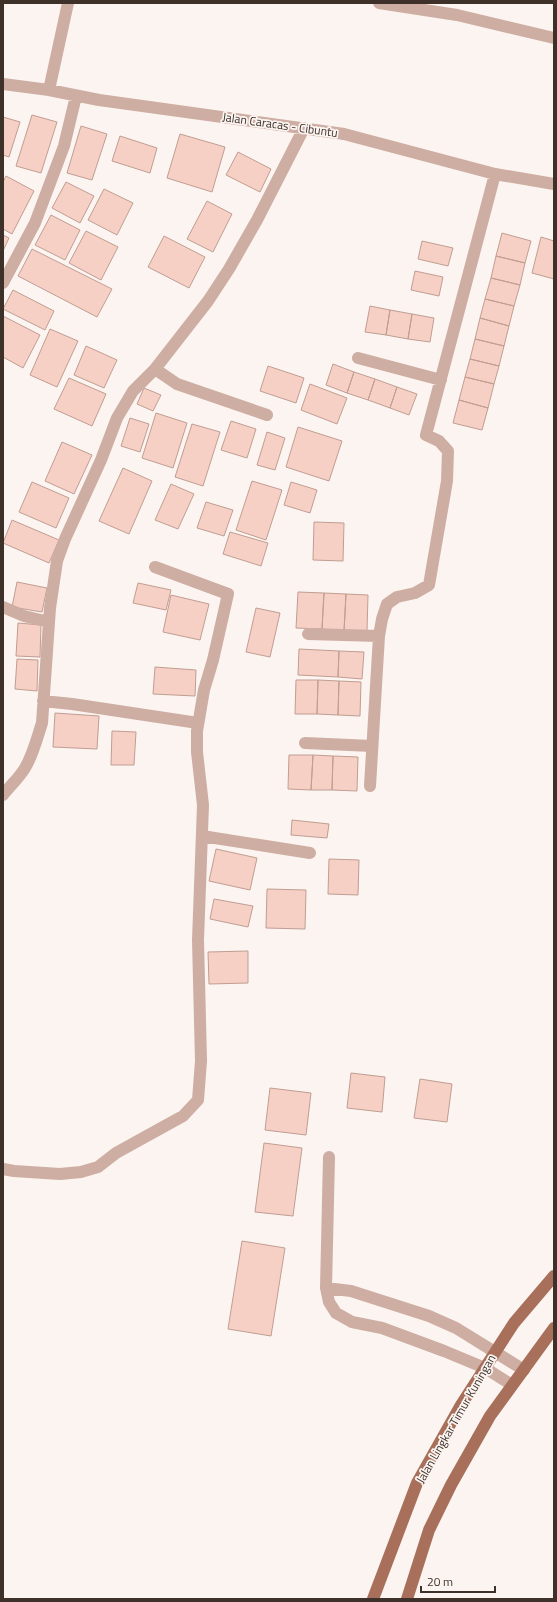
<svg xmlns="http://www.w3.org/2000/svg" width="557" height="1602" font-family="'Titillium Web',sans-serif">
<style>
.building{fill:#f6d0c5;stroke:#c19d92}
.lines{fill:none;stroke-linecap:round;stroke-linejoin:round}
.minor{stroke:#ceada2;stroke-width:12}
.major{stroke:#a8705b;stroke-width:12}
.labels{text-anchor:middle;stroke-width:3.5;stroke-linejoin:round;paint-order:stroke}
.street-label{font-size:12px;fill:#3e312a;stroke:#fbf4f0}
</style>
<rect width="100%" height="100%" fill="#fbf4f0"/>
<path class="building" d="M32 115 57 122 41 173 16 166Z
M3 117 20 122 9 157 3 155Z
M81 126 107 134 92 180 67 173Z
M180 134 225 147 212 192 167 178Z
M120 136 157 148 150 173 112 161Z
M238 152 271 169 260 192 226 175Z
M6 176 34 191 12 234 3 229V182Z
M66 182 94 196 80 223 52 208Z
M104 189 133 203 117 235 88 220Z
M207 201 232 214 213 252 187 239Z
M51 215 80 230 65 260 35 245Z
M86 231 118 247 101 280 69 263Z
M502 233 531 241 525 263 496 256Z
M3 235 9 238 3 251Z
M164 236 205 257 189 288 148 267Z
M541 237 554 241V279L532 273Z
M422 241 453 248 448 266 418 259Z
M32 249 112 289 97 317 18 276Z
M496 256 525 263 520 285 491 278Z
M415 271 443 277 439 296 411 290Z
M491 278 520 285 514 306 485 299Z
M13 290 54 311 45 330 3 309Z
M485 299 514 306 509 326 480 318Z
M370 306 390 310 386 335 365 332Z
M390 310 412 314 408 339 386 335Z
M412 314 434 318 430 342 408 339Z
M3 316 40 335 23 368 3 357Z
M480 318 509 326 504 346 475 339Z
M50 329 78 341 57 387 30 375Z
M475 339 504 346 499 366 470 359Z
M86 346 117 360 104 388 74 375Z
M470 359 499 366 494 384 465 377Z
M333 364 354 372 347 393 326 385Z
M268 366 304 378 296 403 260 391Z
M354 372 375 379 368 400 347 393Z
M465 377 494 384 488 408 459 400Z
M69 378 106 394 92 426 54 409Z
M375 379 397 387 390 408 368 400Z
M310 384 347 398 337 424 301 410Z
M397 387 417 394 409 415 390 408Z
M144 388 161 395 153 411 137 404Z
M459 400 488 408 482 430 453 423Z
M156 413 187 423 173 468 142 458Z
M130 418 149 424 140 452 121 446Z
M231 421 256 429 247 458 221 450Z
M192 424 220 432 203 486 175 477Z
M298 427 342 441 329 481 286 467Z
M267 432 285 438 275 470 257 465Z
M62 442 92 455 74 494 45 481Z
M123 468 152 481 129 534 99 521Z
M252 481 282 490 266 540 236 530Z
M32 482 69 498 56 528 19 512Z
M291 482 317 490 310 513 284 505Z
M171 484 194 494 178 529 155 520Z
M206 502 233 510 224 536 197 528Z
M12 520 59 540 49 563 3 543Z
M314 522 344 523 343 561 313 560Z
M230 532 268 543 261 566 223 554Z
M17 582 47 588 42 612 12 607Z
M138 583 171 590 166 610 133 603Z
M298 592 324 593 322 629 296 628Z
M324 593 346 594 344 631 322 629Z
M346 594 368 595 367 631H344Z
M171 595 209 604 200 640 163 632Z
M256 608 280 613 270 657 246 652Z
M18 623 41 625 40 657 16 656Z
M299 649 339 651 338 677 298 675Z
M339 651 364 652 362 679 338 677Z
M17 659 38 660 37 691 15 689Z
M155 667 196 670 195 696 153 694Z
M296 680H318L317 714H295Z
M318 680 339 681 338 715 317 714Z
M339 681 361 682 360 716 338 715Z
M55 713 99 716 97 749 53 747Z
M112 731 136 732 134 765H111Z
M289 755H313L311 790 288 789Z
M313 755 333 756 332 790H311Z
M333 756 358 757 357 791 332 790Z
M292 820 329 824 327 838 291 835Z
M216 849 257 858 250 890 209 881Z
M329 859 359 860 358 895 328 894Z
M267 889 306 890 305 929 266 928Z
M214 899 253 906 248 927 210 919Z
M248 951V983L209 984 208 952Z
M351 1073 385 1077 382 1112 347 1108Z
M420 1079 452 1084 447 1122 414 1118Z
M270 1088 311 1093 306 1135 265 1130Z
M264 1143 302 1148 293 1216 255 1212Z
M242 1241 285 1248 271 1336 228 1329Z"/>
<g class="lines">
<path class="minor" d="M379 3 457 15 554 38
M3 84 49 90 99 100 344 134 495 174 554 184
M49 90 68 3
M3 283 35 223 64 146 76 96
M358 358 441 380
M155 369 177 384 267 415
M3 607 24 616 49 622
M308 634 379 636
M43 701 72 704 198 723
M305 743 372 746
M370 786 379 636 382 619 387 604 397 597 415 593 429 585 447 481 448 451 439 441 426 435 495 174
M3 795C10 786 19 778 25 768 33 755 37 738 42 723L50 608 57 561 65 539 101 460 117 418 133 391 155 369 208 301 229 269 257 220 304 128
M202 836 310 853
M329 1157 326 1288 329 1302 336 1313 352 1322 382 1328 444 1351 485 1368 512 1385
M3 1169 14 1171 60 1174 81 1172 98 1167 116 1153 183 1116 198 1100 201 1061 198 940 203 805 197 752V731L204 690 213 660 228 594 155 567
M326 1288 351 1291 429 1316 456 1328 524 1370"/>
<path class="major" d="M373 1599 417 1483 461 1405 514 1323 554 1276
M407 1599 429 1530 451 1485 490 1416 554 1328"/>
</g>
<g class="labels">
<g class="street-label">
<text transform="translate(280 125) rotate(8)" y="4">Jalan Caracas - Cibuntu</text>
<text transform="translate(456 1419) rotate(-60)" y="4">Jalan Lingkar Timur Kuningan</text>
</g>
</g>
<rect width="557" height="1602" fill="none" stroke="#3e312a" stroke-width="8"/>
<path d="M421 1586v6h74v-6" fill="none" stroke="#3e312a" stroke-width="2"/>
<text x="427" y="1586" font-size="12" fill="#3e312a" stroke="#fbf4f0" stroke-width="3" paint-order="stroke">20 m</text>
</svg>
